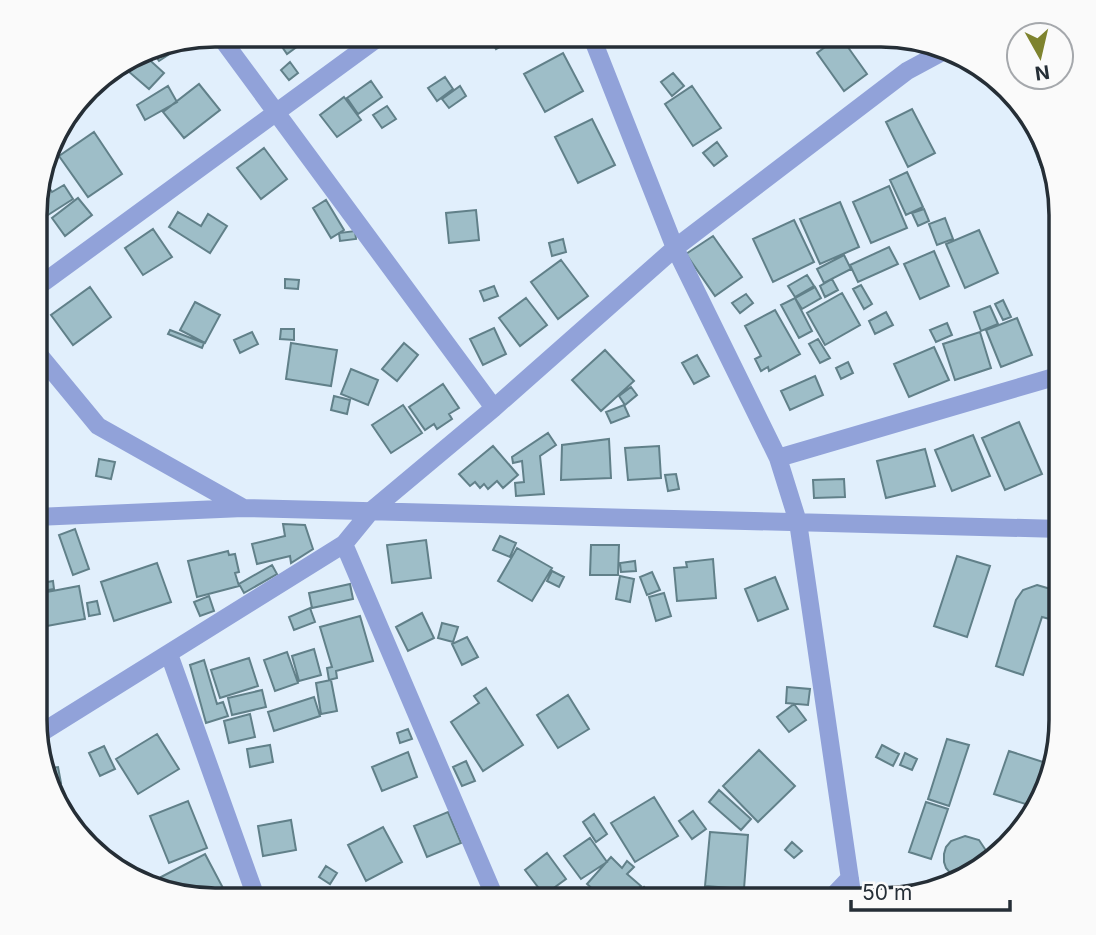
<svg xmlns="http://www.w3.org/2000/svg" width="1096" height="935" font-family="Inter,sans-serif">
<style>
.building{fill:#9ebec8;stroke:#618089;stroke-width:2}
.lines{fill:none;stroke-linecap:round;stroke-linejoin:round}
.street{stroke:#91a2d9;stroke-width:18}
.rim{fill:none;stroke:#252e36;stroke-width:3.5}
</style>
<rect width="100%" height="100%" fill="#e1effc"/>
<path class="building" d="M274 35H313L287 54Z
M488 35H502L506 43 496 49Z
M840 36 867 74 844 91 817 53Z
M187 40 188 42 159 61 150 48 157 45Z
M563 53 583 91 545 112 524 74Z
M143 54 164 73 149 89 128 71Z
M290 62 298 73 289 80 281 70Z
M673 73 684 86 672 96 661 82Z
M445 77 453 89 437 101 428 88Z
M371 81 382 97 358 114 347 98Z
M199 84 220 110 184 138 163 112Z
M168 86 177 102 145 120 137 105Z
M460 86 466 96 449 108 442 99Z
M692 86 721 128 693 146 665 104Z
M1013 94 1043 136 1052 171 1044 174Z
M344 97 361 120 337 137 320 115Z
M387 106 396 119 382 128 373 115Z
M912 109 935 153 908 167 886 122Z
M592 119 615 165 578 183 555 137Z
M94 132 122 174 88 197 59 156Z
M717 142 727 156 714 166 703 153Z
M264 148 287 179 261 199 237 168Z
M907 172 923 207 906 215 890 180Z
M44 180 52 192 64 185 73 199 37 222V191L40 183Z
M889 186 907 228 871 243 853 202Z
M78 198 92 215 65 236 52 218Z
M326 200 344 230 331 238 313 208Z
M840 202 859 247 820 264 800 219Z
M924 209 929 221 918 226 912 213Z
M476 210 479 240 449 243 446 213Z
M178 212 201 226 208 214 227 226 210 253 169 227Z
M945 218 953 239 937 245 929 224Z
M794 220 814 262 773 282 753 239Z
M153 229 172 257 143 275 125 248Z
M979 230 998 273 965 288 946 244Z
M355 231 356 239 340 241 339 233Z
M713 236 742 277 715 296 686 254Z
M563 239 566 252 552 256 549 243Z
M889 247 898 264 858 282 850 265Z
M934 251 949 286 920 299 904 264Z
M844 255 851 269 824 283 817 269Z
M561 260 588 296 558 319 531 282Z
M807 275 814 286 795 297 788 286Z
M285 279 299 280 298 289 285 288Z
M832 279 838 290 825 297 820 286Z
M861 285 872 304 864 309 853 289Z
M494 286 498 296 484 301 480 291Z
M90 287 111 317 73 345 51 315Z
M815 287 821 298 802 309 795 298Z
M842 293 860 325 825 345 807 313Z
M746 294 753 303 740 313 732 303Z
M526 298 547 325 520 346 499 318Z
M795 298 812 331 799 338 781 305Z
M1003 300 1011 317 1003 320 995 304Z
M195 302 220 315 205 343 180 330Z
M990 306 998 324 981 331 974 312Z
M775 310 800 354 769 371 768 367 761 371 755 359 761 356 745 326Z
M886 312 893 325 875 334 869 321Z
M1017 318 1032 355 1001 367 986 330Z
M947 323 952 335 936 342 930 330Z
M494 328 506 354 483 365 470 339Z
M281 329H294V340L280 339Z
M170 330 204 343 202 348 168 334Z
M252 332 258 344 240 353 234 340Z
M980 332 991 368 955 380 943 344Z
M818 339 830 358 820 363 809 344Z
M291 343 337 350 331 386 286 379Z
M404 343 418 355 397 381 382 369Z
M934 347 949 380 909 397 894 364Z
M605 350 634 381 601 411 572 380Z
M697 355 709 376 694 384 682 363Z
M848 362 853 373 841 379 836 368Z
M351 369 378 380 368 405 341 394Z
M815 376 823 395 790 410 781 391Z
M443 384 459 408 449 414 452 419 437 429 434 424 425 430 409 407Z
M631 387 637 395 625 405 619 396Z
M334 396 350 400 347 414 331 410Z
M403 405 422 433 391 453 372 425Z
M624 405 629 416 611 423 606 412Z
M1019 422 1042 474 1005 490 982 438Z
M548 433 556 445 540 456 544 494 516 496 515 483 524 482 522 461 513 463 512 457Z
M973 435 990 476 952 491 935 450Z
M609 439 611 478 561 480 562 445Z
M493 446 518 475 503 488 497 481 488 489 484 484 480 488 475 482 470 486 459 474Z
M659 446 661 478 628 480 625 448Z
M925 449 935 486 886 498 877 461Z
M99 459 115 462 111 479 96 476Z
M676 474 679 489 668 491 665 475Z
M844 479 845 497 814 498 813 480Z
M283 524 305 525 313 549 291 563 290 556 257 564 252 544 285 536Z
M75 529 89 569 73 575 59 535Z
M500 536 516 543 510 557 493 550Z
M426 540 431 578 392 583 387 545Z
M591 545H619L618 575H590Z
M517 548 552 568 532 601 498 581Z
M228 551 229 555 235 554 239 572 235 573 239 586 197 597 188 561Z
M957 556 990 566 967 637 934 626Z
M713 559 716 598 677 601 674 568 687 567 686 562Z
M635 561 636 571 621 572 620 563Z
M157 563 171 602 114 621 101 582Z
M272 565 277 574 244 593 239 584Z
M552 571 564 577 559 587 547 581Z
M652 572 660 590 647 595 640 577Z
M620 576 634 579 630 602 616 599Z
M775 577 788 609 758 621 745 589Z
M53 581 54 589 36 592V584Z
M350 584 353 599 312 608 309 593Z
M1037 585 1061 592V622L1042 617 1023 675 996 666 1016 600 1023 590Z
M79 586 85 619 36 628V594Z
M664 593 671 616 656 621 649 597Z
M209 596 214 611 200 616 194 602Z
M97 601 100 614 89 616 87 603Z
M310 608 315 622 294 630 289 617Z
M422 613 434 638 408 651 396 627Z
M360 616 373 661 336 671 337 678 329 680 327 668 332 667 320 627Z
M442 623 458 627 453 642 438 638Z
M467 637 478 657 462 665 452 644Z
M314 649 321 675 299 681 292 656Z
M287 652 298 683 275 691 264 660Z
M249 658 258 686 220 698 211 670Z
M204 660 217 704 223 702 228 716 206 723 190 665Z
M331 680 337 711 321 714 316 683Z
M787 687 810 689 808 705 786 703Z
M486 688 523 745 483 771 451 722 479 703 474 696Z
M262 690 266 707 232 715 228 698Z
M568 695 589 729 558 748 537 715Z
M314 697 320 716 274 731 268 712Z
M794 704 806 720 789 732 777 717Z
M250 714 255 737 229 743 224 721Z
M408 729 412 739 400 743 397 733Z
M157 734 179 769 138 794 116 759Z
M947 739 969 745 949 806 928 799Z
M270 745 273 762 250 767 247 749Z
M882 745 899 754 893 766 876 757Z
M104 746 115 769 100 776 89 753Z
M759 750 795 786 758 822 723 786Z
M1009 751 1049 764 1035 807 994 794Z
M408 752 417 777 382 791 372 767Z
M905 753 917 759 912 770 900 765Z
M466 761 475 781 462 786 453 767Z
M58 767 61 783 53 785 50 768Z
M719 790 751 819 741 830 709 802Z
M654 797 678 836 635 862 611 823Z
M188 801 207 848 169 863 150 816Z
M926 802 948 809 931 859 909 852Z
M693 811 706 829 692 839 679 821Z
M448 812 461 843 427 857 414 826Z
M594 814 607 834 596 842 583 822Z
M291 820 296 850 263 856 258 826Z
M383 827 402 862 366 881 348 845Z
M710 832 748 835 744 889 705 886Z
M965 836 979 840 987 852 988 859 987 861 961 879 951 874 946 868 944 862V854L946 847 951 841Z
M590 838 607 862 581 879 564 856Z
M792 842 802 851 794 858 785 850Z
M547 853 566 879 544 895 525 870Z
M205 854 223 888 204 898 168 891 161 877Z
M611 857 622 868 627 861 634 867 627 874 641 886 628 900H605L587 884Z
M326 866 337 873 330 884 319 877Z
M644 887 655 900H634L632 897Z"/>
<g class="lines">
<path class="street" d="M219 35 494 408
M591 35 675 248 778 458 798 522 853 900
M36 288 382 35
M36 351 98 426 242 507
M778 458 1061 375
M36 517 243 508 1061 529
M344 544 496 900
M169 654 257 900
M36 736 344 544 371 511 494 408 675 248 907 71 946 50
M829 900 850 878"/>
</g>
<path d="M0 0H1096V935H0ZM215 47H881A168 168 0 0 1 1049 215V720A168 168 0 0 1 881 888H215A168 168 0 0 1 47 720V215A168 168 0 0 1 215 47Z" fill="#fafafa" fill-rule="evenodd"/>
<path class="rim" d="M215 47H881A168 168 0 0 1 1049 215V720A168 168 0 0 1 881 888H215A168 168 0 0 1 47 720V215A168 168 0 0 1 215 47Z"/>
<g transform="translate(1040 56) rotate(172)"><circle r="33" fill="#fafafa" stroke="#a5a8ac" stroke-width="2"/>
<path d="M0-5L12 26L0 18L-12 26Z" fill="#7e832e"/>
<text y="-10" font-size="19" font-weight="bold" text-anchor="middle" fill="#252e36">N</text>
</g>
<path d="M851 900v10h159v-10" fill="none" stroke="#252e36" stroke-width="3.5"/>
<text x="862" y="900" font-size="21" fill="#252e36" stroke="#fafafa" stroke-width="5" paint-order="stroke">50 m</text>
</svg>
